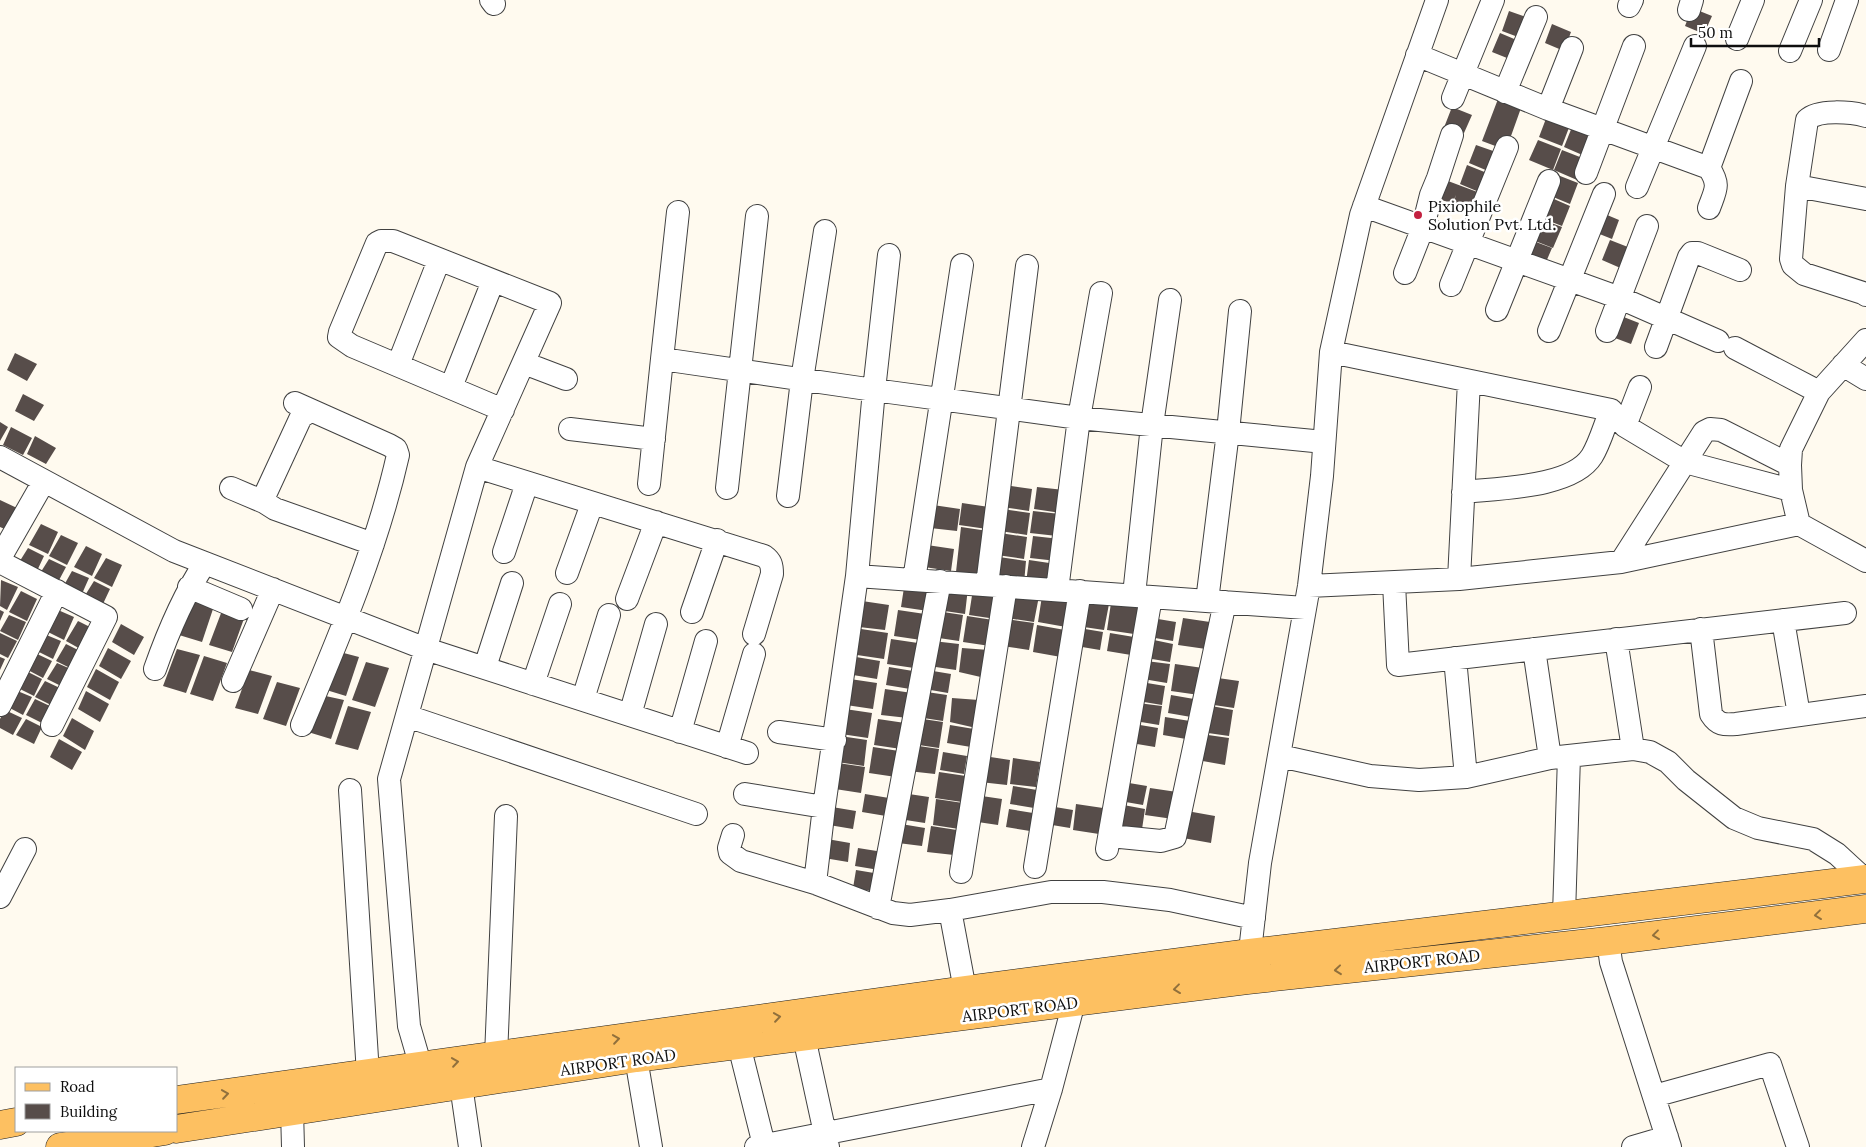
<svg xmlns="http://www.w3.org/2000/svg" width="1866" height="1147" font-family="Lora,serif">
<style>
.building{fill:#574d4a}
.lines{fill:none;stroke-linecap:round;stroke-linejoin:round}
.minor-casing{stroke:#414141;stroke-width:24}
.major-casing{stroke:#1f1f1f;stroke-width:29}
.minor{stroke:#fff;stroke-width:22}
.major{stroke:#fdc061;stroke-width:28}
.oneway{stroke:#91703c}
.poi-dot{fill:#c32140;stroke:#fff;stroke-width:2}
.labels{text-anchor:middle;stroke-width:5;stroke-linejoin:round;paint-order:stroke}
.poi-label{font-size:16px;fill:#0e0e0e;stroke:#fff;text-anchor:start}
.street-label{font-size:16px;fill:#0e0e0e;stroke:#fff}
</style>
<rect width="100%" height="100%" fill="#fffaef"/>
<path class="building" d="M1692 8 1712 16 1704 34 1685 26Z
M1509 11 1526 17 1518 37 1502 31Z
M1552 24 1571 32 1564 51 1545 43Z
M1500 33 1519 41 1512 60 1492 52Z
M1498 99 1521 108 1506 150 1482 141Z
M1452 107 1472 115 1464 133 1445 125Z
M1547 116 1570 125 1562 146 1539 137Z
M1572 127 1595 136 1587 157 1564 147Z
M1538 140 1561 149 1553 170 1529 160Z
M1476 145 1496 152 1488 171 1469 163Z
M1562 150 1585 159 1577 180 1554 170Z
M1467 165 1487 173 1479 192 1460 184Z
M1555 174 1578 183 1570 204 1546 194Z
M1440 178 1480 193 1472 212 1453 204 1456 195 1452 204 1432 196Z
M1547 196 1570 206 1562 226 1539 217Z
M1600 212 1619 220 1612 239 1592 231Z
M1538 218 1562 227 1553 248 1530 239Z
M1528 239 1552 248 1543 269 1520 260Z
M1610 240 1633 249 1625 270 1602 260Z
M1616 314 1639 323 1631 344 1607 335Z
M15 353 37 364 27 381 7 370Z
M23 394 44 405 34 421 15 411Z
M0 422 8 427 0 441Z
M11 427 32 438 23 455 3 445Z
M35 436 56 448 46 464 27 454Z
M1004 485 1032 489 1029 511 1002 507Z
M1037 487 1064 490 1061 513 1034 509Z
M0 500 17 508 7 530 0 527Z
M962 503 989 507 987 529 959 525Z
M933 505 960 509 957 531 930 528Z
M1002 509 1030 513 1027 535 1000 531Z
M1033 511 1060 514 1057 536 1030 533Z
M41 524 58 532 48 554 29 545Z
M961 527 988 531 983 576 956 572Z
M1000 533 1027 537 1024 559 997 555Z
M61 535 78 543 67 565 49 556Z
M1033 536 1060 539 1057 561 1030 558Z
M927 545 954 549 951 571 924 567Z
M86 546 102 554 92 576 74 567Z
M28 548 44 556 36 573 18 564Z
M999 557 1026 561 1024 583 997 579Z
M106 558 122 565 112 587 94 578Z
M49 559 66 567 57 584 39 575Z
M1029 560 1056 564 1053 586 1026 583Z
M72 571 89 578 81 596 63 587Z
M1 580 18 587 7 610 0 606Z
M94 581 110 589 102 606 84 597Z
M905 581 931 585 928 611 901 607Z
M941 584 968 588 965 614 938 610Z
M973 589 1000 593 996 619 969 615Z
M21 591 37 599 27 621 9 612Z
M1011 591 1039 596 1034 622 1007 618Z
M1042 596 1070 600 1066 627 1038 622Z
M192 597 215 603 202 642 179 635Z
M1081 599 1109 604 1104 630 1077 626Z
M862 601 889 605 885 630 859 627Z
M1111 603 1139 608 1134 634 1107 630Z
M223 608 246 613 232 652 209 645Z
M0 610 4 612 0 621Z
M58 610 74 617 64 640 46 631Z
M898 610 925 614 921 640 894 636Z
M936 611 963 615 959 641 932 637Z
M9 615 26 622 18 640 0 631Z
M967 616 993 620 990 646 963 642Z
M1152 618 1176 622 1173 641 1149 637Z
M1183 618 1210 622 1206 649 1178 645Z
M1006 619 1034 623 1029 650 1002 646Z
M78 621 94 629 84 651 66 641Z
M121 624 144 637 134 655 112 642Z
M1037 625 1065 630 1061 657 1033 652Z
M1079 628 1103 632 1100 650 1076 646Z
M861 629 888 633 884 659 857 655Z
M0 633 17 641 8 658 0 654Z
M1110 633 1134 637 1131 655 1107 651Z
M44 634 61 641 53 659 35 650Z
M891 639 918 643 914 668 887 664Z
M1149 639 1173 644 1170 662 1146 658Z
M933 641 959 644 956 670 929 666Z
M66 644 82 652 74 670 56 661Z
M108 648 131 661 121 679 99 666Z
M962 648 989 650 985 678 959 672Z
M177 649 200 655 186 693 163 686Z
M336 651 359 657 346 696 323 689Z
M35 653 52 661 43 678 26 669Z
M204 656 227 663 213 701 190 694Z
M0 657 5 659 0 670Z
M856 657 880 661 877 679 853 675Z
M1146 661 1170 664 1167 683 1143 679Z
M366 662 389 668 375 707 352 700Z
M57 663 73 670 65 688 47 679Z
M1175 664 1203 668 1199 695 1171 691Z
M889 667 913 671 910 689 886 685Z
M96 669 119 682 110 700 87 687Z
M249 670 272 676 258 714 235 708Z
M927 670 951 674 948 693 925 689Z
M26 671 42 679 34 696 16 687Z
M1211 677 1239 681 1234 708 1207 704Z
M850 679 877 683 873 709 846 705Z
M45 681 62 689 53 706 35 697Z
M277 682 300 688 286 726 263 719Z
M1141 682 1165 686 1162 705 1138 701Z
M885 689 912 693 908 718 881 715Z
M15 690 32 697 23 715 6 706Z
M86 691 109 704 100 722 78 709Z
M920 691 947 695 943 721 917 717Z
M321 695 344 700 331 739 308 732Z
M1171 695 1194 699 1191 717 1168 713Z
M952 698 979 700 976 728 950 722Z
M35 699 52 707 44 724 26 715Z
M1138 703 1162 706 1159 725 1135 721Z
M1206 705 1233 710 1229 736 1201 732Z
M348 706 371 712 358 750 335 744Z
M845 709 872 713 868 738 841 734Z
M5 710 22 718 13 735 0 728V719Z
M1165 717 1190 721 1186 739 1163 735Z
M72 718 94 731 85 750 63 736Z
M916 718 943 722 939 748 912 744Z
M26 719 42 727 34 744 16 735Z
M878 719 905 723 901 749 874 745Z
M1134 724 1158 728 1155 747 1131 743Z
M950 725 974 729 971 747 947 743Z
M1201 734 1229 738 1225 765 1197 760Z
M840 736 867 740 864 766 837 762Z
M59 739 82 752 72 770 50 757Z
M912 745 939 749 935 774 908 771Z
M873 747 899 751 896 777 869 773Z
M943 752 967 756 964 774 940 770Z
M984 756 1010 760 1007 785 980 782Z
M1013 758 1040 762 1036 787 1010 784Z
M838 763 865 767 861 793 835 789Z
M939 772 966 776 962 802 935 798Z
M1123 782 1147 786 1143 805 1120 801Z
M1013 786 1037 790 1034 808 1010 804Z
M1150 788 1177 792 1173 819 1145 815Z
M902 793 929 797 925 823 899 819Z
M865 794 889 798 886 816 862 812Z
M975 795 1002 799 998 825 971 821Z
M936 799 963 803 959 829 933 825Z
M1076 804 1103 808 1099 834 1073 830Z
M1118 804 1145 809 1141 836 1113 831Z
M1049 806 1073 810 1070 828 1046 824Z
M832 807 856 811 853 829 829 825Z
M1009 809 1033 813 1030 831 1006 827Z
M1187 811 1215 816 1211 843 1183 838Z
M901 824 925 828 922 846 898 843Z
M931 826 957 830 954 855 927 852Z
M827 839 850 843 848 862 824 858Z
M858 848 883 852 879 870 855 866Z
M856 870 880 874 877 892 853 888Z"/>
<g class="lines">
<defs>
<path id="minor" d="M491 0 494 4
M1629 6 1632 0
M1689 10 1692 0
M1737 39 1753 0
M1829 50 1847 0
M1790 51 1811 0
M1417 55 1548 109 1709 168C1720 185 1716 189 1709 208
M1505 92 1536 17
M1453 98 1493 0
M1548 109 1572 48
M1866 116C1851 112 1818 109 1807 120L1797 186 1866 199
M1709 168 1741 81
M1586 173 1634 46
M1797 186 1791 259 1793 265 1804 274 1863 293 1866 295
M1637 187 1695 46
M1364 206 1620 298 1718 341
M1405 273 1423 227 1431 195 1438 178 1452 135
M1451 285 1507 147
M1497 310 1549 181
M1549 331 1604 194
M1607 331 1647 226
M1866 340 1819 392 1791 449 1790 465 1791 490 1799 524 1866 561
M1656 347 1689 257 1692 253H1698L1740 270
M1735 348 1819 392
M1331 352 1611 410 1625 426 1685 462 1791 490
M662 359 678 212
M524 363 566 379
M398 365 439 260
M1843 365 1866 379
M451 387 493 281
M295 403 389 445 396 449 398 455C377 548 339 637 302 725
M310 411 301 417 264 497V502L275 509 373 544
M1625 426 1640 387
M570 429 654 439
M0 457 174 551 426 649 747 753
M477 467 550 303 393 241H381L377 243 340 332 339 337 352 346 503 410
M649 484 662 359 874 390 1079 418 1324 442
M231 488 264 502
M727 488 757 216
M1463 492C1498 488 1572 488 1592 456 1600 443 1605 424 1611 410
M788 496 802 380 825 231
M504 552 527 483
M0 558 44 481
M0 562 106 617 52 725
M1621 562 1799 524
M567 573 592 504
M857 576 1305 608
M1459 579 1469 381
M914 580 962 265
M1394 583 1398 665 1845 613
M987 585 1027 266
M1309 586 1459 579 1621 562 1704 432 1710 429 1721 430 1790 465
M189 587 241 609
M1057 590 1079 418 1101 293
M1134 595 1152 425 1170 300
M627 599 656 522
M1207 601 1228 432 1240 311
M692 612 717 540
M1783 620 1799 715
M1701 629 1711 714C1718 725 1724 725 1736 724L1866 706
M1616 639 1633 749
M1534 649 1550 758
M1455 658 1466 777
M485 667 512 583
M155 669C168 632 183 596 205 563
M233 681 273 589
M533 684 560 604
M583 699 609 615
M0 705 57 591
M630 715 656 624
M407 716 696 814
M680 732 706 641
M779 732 835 740
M727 747 754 654
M1280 756 1370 776 1419 780 1466 777 1550 758 1633 749 1650 752 1668 762 1686 780 1734 818 1758 828 1813 839 1837 854 1864 879
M350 790 368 1074
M745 794 824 807
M733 835 729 848 730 853 741 861 815 883 893 913 910 915 950 910 965 990
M1110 836 1161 841 1175 837 1225 602
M1107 849 1151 597
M1035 867 1080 591
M961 872 1006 586
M815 883 824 807 857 576 874 390 889 255
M0 897 25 849
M878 908 940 581
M950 910 1051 892H1103L1170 900 1254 918
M1564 915 1569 756
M1608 941 1611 962 1670 1147
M1248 969 1260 863 1309 586 1322 476 1331 352 1361 215 1437 0
M804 1037 828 1147
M739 1045 764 1145
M496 1056 506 816
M636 1058 651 1147
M425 1081 409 1026 389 779 477 467 764 556C771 561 772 565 772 574L754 634
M461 1085 470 1147
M1654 1096 1770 1064 1798 1147
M292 1110 293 1147
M756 1147 1051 1089
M1033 1147 1051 1089 1074 1002V986
M1633 1147 1667 1137"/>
<path id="major" d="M176 1100 965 990 1250 953 1866 879
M0 1125 16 1122
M176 1129 636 1058 1247 980 1608 941 1866 909
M60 1147 165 1131"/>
</defs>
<use href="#minor" class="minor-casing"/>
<use href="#major" class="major-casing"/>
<use href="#minor" class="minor"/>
<use href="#major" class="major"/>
</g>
<defs><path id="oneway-chevron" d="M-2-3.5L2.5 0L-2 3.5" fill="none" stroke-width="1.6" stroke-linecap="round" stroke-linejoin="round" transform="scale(1.25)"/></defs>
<g class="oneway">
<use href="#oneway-chevron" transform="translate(1818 915) rotate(173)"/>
<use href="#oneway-chevron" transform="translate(1656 935) rotate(173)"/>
<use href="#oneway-chevron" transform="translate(1338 970) rotate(174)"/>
<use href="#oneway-chevron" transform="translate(1177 989) rotate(173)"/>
<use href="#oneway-chevron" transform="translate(777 1017) rotate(-8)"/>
<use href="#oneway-chevron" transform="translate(616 1039) rotate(-8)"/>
<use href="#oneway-chevron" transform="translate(455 1062) rotate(-8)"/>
<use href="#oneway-chevron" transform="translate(225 1094) rotate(-8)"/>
</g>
<circle class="poi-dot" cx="1418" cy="215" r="5"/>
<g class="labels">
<g class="poi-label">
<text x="1428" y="212">Pixiophile<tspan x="1428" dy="18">Solution Pvt. Ltd.</tspan></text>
</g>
<g class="street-label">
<text transform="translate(1422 961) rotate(-6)" y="6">AIRPORT ROAD</text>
<text transform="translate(1020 1009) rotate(-7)" y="6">AIRPORT ROAD</text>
<text transform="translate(618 1062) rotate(-8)" y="6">AIRPORT ROAD</text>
</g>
</g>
<rect x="15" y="1067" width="162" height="65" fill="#ffffff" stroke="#9f9f9f"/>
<rect x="25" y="1083" width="25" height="8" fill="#fdc061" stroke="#9f9f9f"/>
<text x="60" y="1092" font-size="15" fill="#0e0e0e">Road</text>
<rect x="25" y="1104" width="25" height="15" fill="#574d4a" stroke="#9f9f9f"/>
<text x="60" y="1117" font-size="15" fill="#0e0e0e">Building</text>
<path d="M1691 38v8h128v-8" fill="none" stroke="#0e0e0e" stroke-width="2.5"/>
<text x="1698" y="38" font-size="15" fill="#0e0e0e" stroke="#ffffff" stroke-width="4" paint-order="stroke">50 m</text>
</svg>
